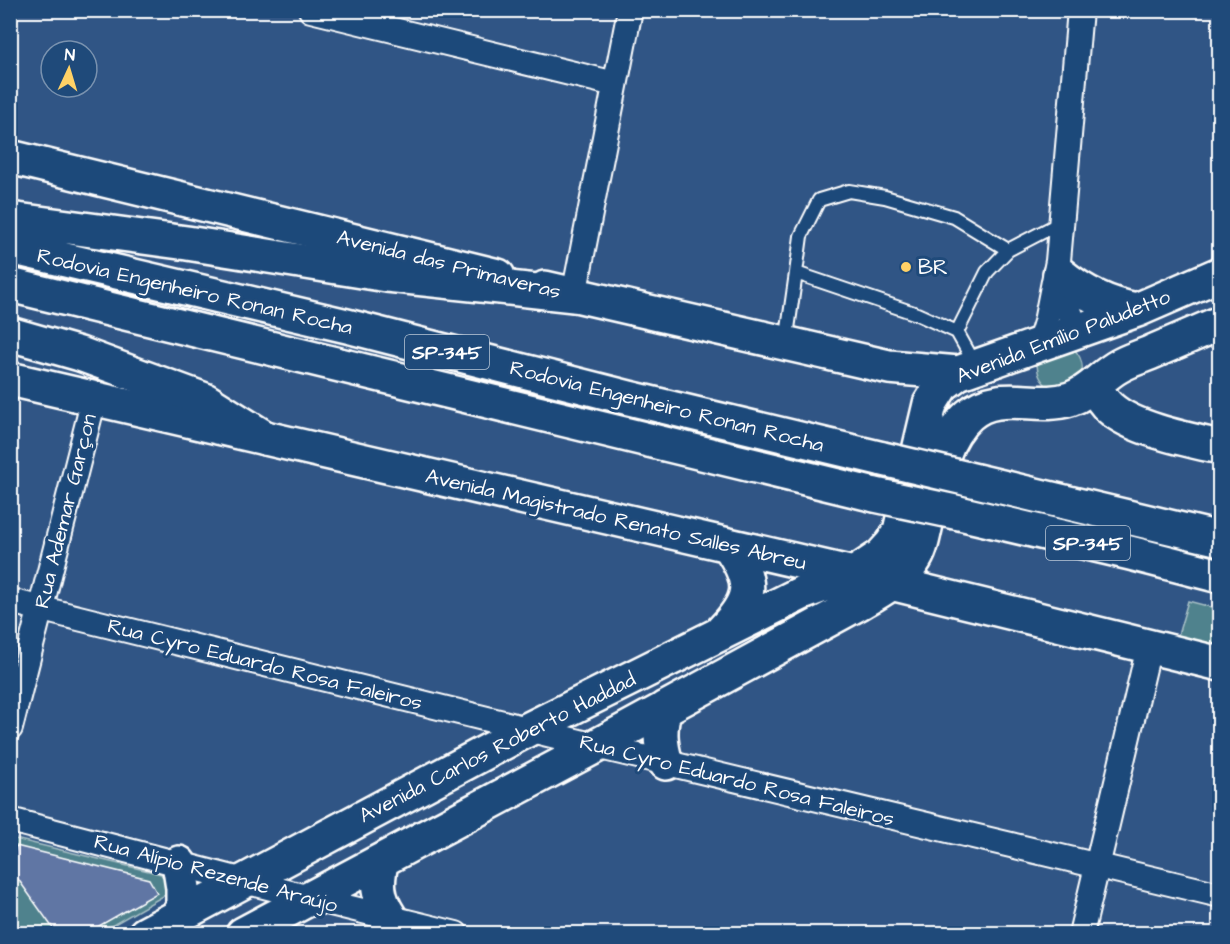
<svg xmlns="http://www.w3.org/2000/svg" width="1230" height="944" font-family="'Architects Daughter',sans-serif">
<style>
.green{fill:#50828d;stroke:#a8c0c6;stroke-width:1.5}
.building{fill:#6076a4;stroke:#fff;stroke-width:1.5}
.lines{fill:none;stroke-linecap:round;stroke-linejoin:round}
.lane-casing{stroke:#fff;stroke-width:16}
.street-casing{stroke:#fff;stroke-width:28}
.secondary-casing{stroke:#fff;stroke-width:38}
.highway-casing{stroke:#fff;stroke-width:38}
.lane{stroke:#1f4a7a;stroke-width:12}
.street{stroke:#1f4a7a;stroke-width:24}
.secondary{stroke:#1f4a7a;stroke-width:33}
.highway{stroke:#1f4a7a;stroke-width:33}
.highway-bridge-casing{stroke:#fff;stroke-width:38;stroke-linecap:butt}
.highway-bridge{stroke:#1f4a7a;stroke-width:33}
.poi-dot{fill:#ffd166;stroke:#1f4a7a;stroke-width:2}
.labels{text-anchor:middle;stroke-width:6;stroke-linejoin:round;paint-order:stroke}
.shield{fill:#1f4a7a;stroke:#bcc9d7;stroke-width:1.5}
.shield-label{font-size:20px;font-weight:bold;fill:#fff}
.street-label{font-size:21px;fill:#fff;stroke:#1f4a7a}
.poi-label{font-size:21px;fill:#fff;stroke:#1f4a7a;text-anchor:start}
</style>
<rect width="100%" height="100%" fill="#305585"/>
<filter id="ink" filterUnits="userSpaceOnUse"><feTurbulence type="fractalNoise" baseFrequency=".0167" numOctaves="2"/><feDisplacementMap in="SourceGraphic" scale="12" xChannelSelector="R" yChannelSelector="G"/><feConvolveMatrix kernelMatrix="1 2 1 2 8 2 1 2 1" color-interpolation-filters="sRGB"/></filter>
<g filter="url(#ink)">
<path class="green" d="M1073 348C1083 358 1085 368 1079 381L1050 388C1040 381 1037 374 1037 361Z
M1188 601 1219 609V663L1173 652Z
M11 838 161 874 172 891 99 933 11 934Z"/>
<path class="building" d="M16 846 149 879 157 893 85 934H57L13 872Z"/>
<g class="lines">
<defs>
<path id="lane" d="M957 332 917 314 796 273 801 236 819 200 849 191 885 197 954 217 1008 250
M786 343 796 273
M976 366 957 332 987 272 1008 250 1062 222"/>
<path id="street" d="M311 10 615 84
M1060 273 1070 313 1078 331
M574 295 630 10
M1039 345 1046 322 1058 261 1080 10
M10 601 596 746 1220 895
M10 728 94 399
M10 820 310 898 456 934
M1081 934 1149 647"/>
<path id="secondary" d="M10 157 498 276
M1060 274C1083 293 1107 305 1137 310
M545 288 889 367 958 373
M10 379 854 574 1220 664
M722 631C753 599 754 583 730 547
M665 708C659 728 660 743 666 763
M382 860C376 882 377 898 390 917
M179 863 183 888V913
M145 934 529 729 802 593 854 574 881 556 892 544 900 531 930 404 942 385 958 373 1137 310 1220 274
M243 934 596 746 859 603C878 592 899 581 913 562 921 551 923 537 926 524 935 487 939 442 969 415 998 389 1036 410 1070 399 1089 393 1101 376 1119 366 1129 360 1141 357 1152 352 1175 342 1197 333 1220 323"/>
<path id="highway" d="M10 219 187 243 387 275 574 295
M10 247 347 326 629 398 883 459
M10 285 875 495
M10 334 80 354 205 400 265 438
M1094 385C1098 393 1103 402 1110 408 1133 429 1189 440 1220 447
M964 478 1220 539
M955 512 1130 553 1220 576"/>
</defs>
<use href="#lane" class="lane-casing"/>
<use href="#street" class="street-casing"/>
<use href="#secondary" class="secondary-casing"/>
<use href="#highway" class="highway-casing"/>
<use href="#lane" class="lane"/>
<use href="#street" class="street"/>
<use href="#secondary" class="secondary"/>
<use href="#highway" class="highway"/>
<defs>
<path id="highway-bridge" d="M883 459 964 478
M875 495 955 512"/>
</defs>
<use href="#highway-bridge" class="highway-bridge-casing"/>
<use href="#highway-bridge" class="highway-bridge"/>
</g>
</g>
<circle class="poi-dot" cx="906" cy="267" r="6"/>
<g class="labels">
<g class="shield">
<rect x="405" y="335" width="84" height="34" rx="4.5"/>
<rect x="1046" y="526" width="84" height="34" rx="4.5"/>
</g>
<g class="shield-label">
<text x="447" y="359">SP-345</text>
<text x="1088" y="550">SP-345</text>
</g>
<g class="street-label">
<text transform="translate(449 264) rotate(14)" y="7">Avenida das Primaveras</text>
<text transform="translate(195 291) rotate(13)" y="7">Rodovia Engenheiro Ronan Rocha</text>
<text transform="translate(1063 336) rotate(-21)" y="7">Avenida Emílio Paludetto</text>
<text transform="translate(667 406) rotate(14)" y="7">Rodovia Engenheiro Ronan Rocha</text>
<text transform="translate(65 511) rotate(-76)" y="7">Rua Ademar Garçon</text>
<text transform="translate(616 519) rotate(13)" y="7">Avenida Magistrado Renato Salles Abreu</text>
<text transform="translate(265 664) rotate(14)" y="7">Rua Cyro Eduardo Rosa Faleiros</text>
<text transform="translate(497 747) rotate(-27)" y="7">Avenida Carlos Roberto Haddad</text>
<text transform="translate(737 780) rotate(14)" y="7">Rua Cyro Eduardo Rosa Faleiros</text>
<text transform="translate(216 873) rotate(15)" y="7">Rua Alípio Rezende Araújo</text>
</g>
<g class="poi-label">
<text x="918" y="274">BR</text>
</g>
</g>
<rect width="1230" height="944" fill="none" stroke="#1f4a7a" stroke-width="36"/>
<rect x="18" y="18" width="1194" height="908" fill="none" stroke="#fff" stroke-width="2" filter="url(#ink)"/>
<g transform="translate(69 69) rotate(4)"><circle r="28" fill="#1f4a7a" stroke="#7992af" stroke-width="1.5"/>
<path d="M0-4.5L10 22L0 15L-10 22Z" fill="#ffd166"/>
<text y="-9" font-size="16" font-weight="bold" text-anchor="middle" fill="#ffffff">N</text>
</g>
</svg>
